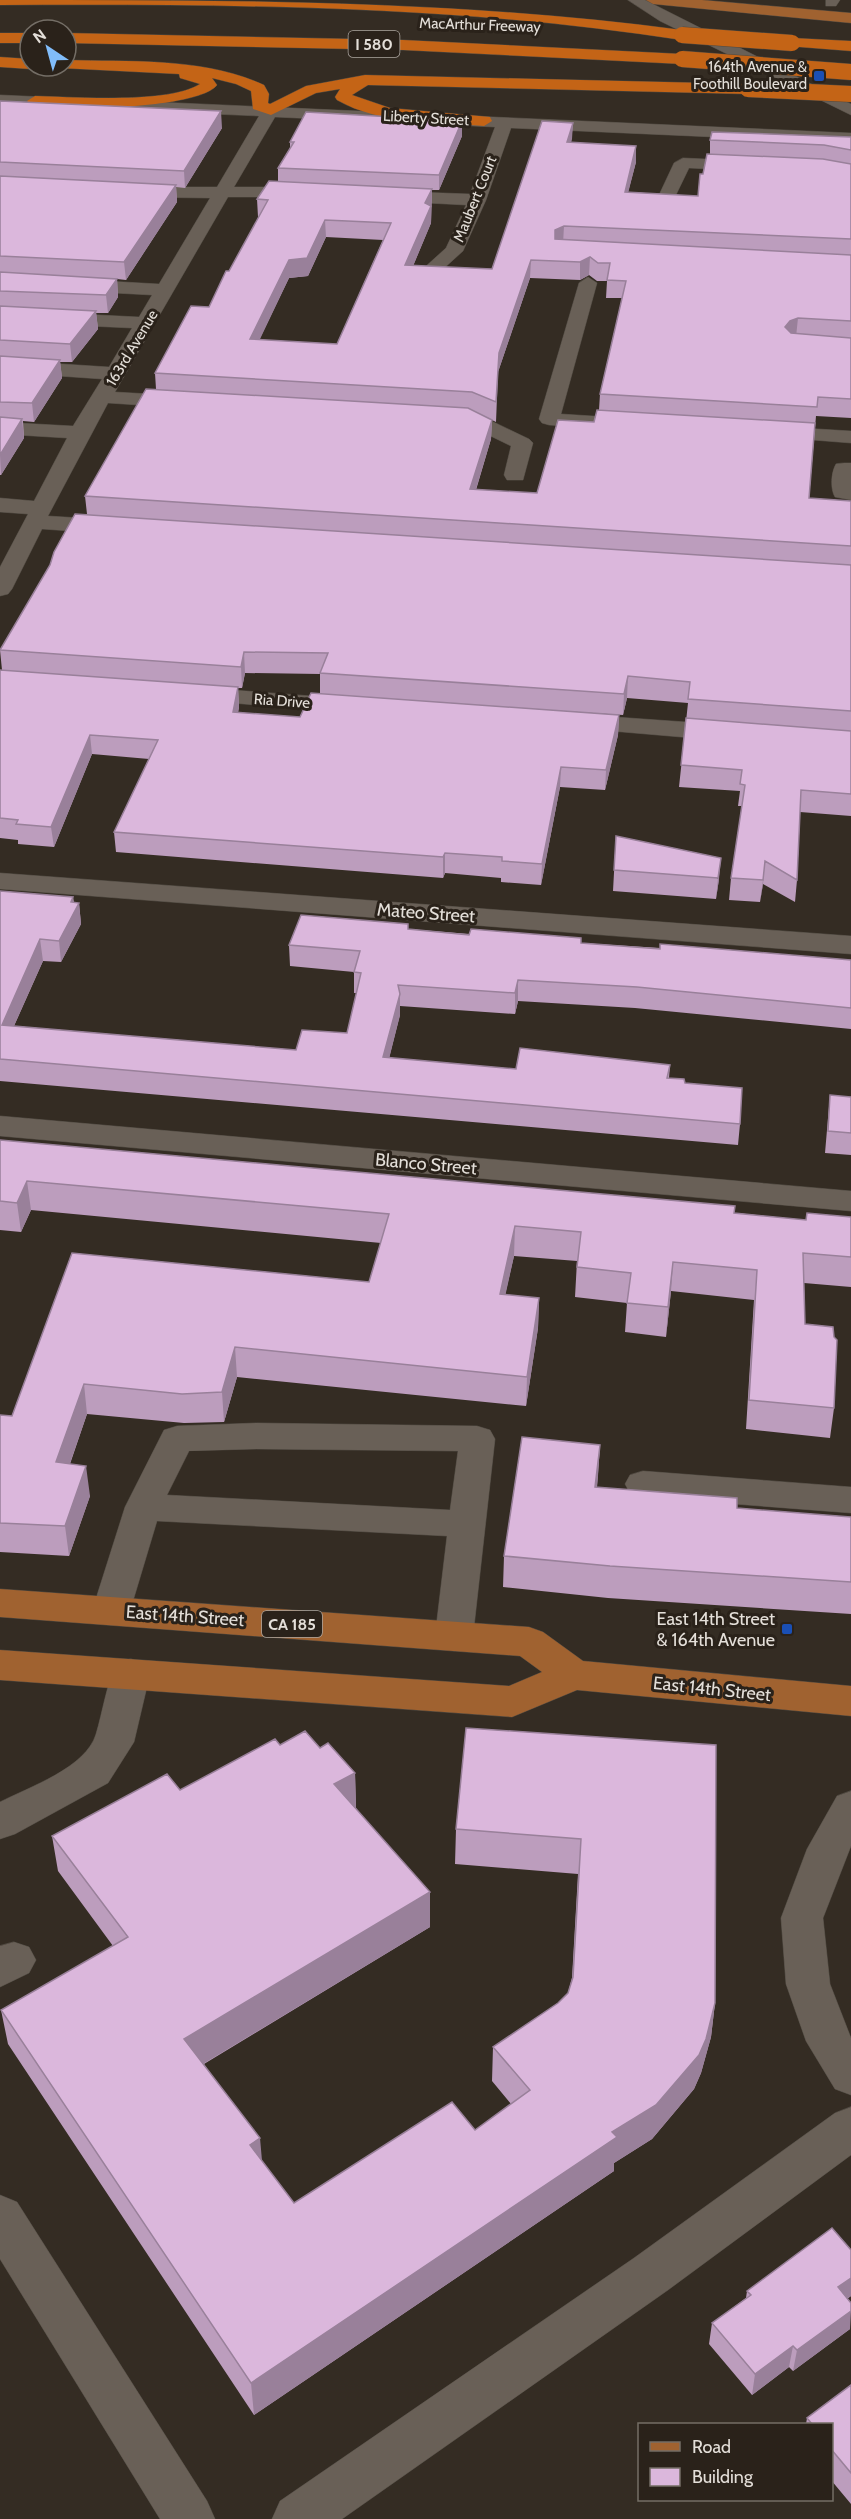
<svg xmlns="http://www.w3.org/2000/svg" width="851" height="2519" font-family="Cabin,sans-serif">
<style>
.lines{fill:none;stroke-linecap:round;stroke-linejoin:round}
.minor-casing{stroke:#4f4941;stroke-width:1}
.major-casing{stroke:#4f4941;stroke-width:1}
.highway-casing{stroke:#4f4941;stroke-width:1}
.minor{fill:#696057;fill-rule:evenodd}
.major{fill:#a06230;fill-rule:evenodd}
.highway{fill:#c46416;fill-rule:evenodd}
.highway-bridge-casing{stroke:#4f4941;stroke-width:17;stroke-linecap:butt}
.highway-bridge{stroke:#c46416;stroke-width:16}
.wall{fill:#bc9dbd;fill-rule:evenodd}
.shaded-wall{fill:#99809a}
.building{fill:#dbb7dc;stroke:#99809a;stroke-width:1.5;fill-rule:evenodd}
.transit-dot{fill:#1a4fb4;stroke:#2a221a;stroke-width:2}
.labels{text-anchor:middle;stroke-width:6;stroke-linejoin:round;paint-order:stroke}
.far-street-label{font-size:15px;fill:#e4dfd9;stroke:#2a221a}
.far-poi-label{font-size:15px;fill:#e4dfd9;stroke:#2a221a;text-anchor:end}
.shield{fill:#2a221a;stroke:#aca6a0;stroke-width:1.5}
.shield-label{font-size:16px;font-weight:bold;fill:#e4dfd9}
.street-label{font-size:18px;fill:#e4dfd9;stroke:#2a221a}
.poi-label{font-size:18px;fill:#e4dfd9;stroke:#2a221a;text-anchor:end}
</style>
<rect width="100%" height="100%" fill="#342c23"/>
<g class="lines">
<defs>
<path id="minor" d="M628 0H645L851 104V115L660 21Z
M826 0H840L836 6H826Z
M0 95 851 133V143L511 128 486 200 463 251 441 271 434 273 425 267 446 248 466 205 388 201 379 196 388 191 470 194 495 127 275 117 234 187H307L316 192 307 197H228L115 392 185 396 192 398 195 402 192 406 185 408 108 403 48 516 114 520 122 522 125 527 122 532 114 534 42 529 12 589 8 594 0 596V567L28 514 0 512V498L34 501 67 438 0 434V422L73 426 102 379 0 372V360L109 367 132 328 0 322V310L139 317 152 295 0 287V275L159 284 210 198 131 197 122 192 131 187H217L259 116 0 105Z
M683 158 750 161 759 166 750 171 689 168 674 199H662L659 195 674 163Z
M588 277 597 283 561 414 640 419 647 421 650 425 647 429 640 431 549 425 542 423 539 419 579 283Z
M449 412 479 415 529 439 533 443 523 480H507L504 475 511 446 468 425 442 422 439 418 442 414Z
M769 426 851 431V443L762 436 758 432 762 428Z
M844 463H851V500L835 497C830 489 831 472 836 464Z
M193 687 351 699 360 701 363 706 360 711 351 713 184 699 181 694 184 689Z
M573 714 728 725 737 728 741 733 737 738 728 741 564 727 560 722 564 717Z
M0 873 851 936V954L0 889Z
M0 1116 851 1191V1211L0 1136Z
M257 1423 477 1426 490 1430 495 1439 473 1636 468 1646 454 1651 440 1646 435 1636 447 1536 157 1521 130 1611 124 1621 111 1625 98 1621 92 1611 125 1507 164 1430 177 1426ZM257 1449 458 1451 450 1510 167 1495 189 1451Z
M643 1471 851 1487V1513L643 1497 630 1493 625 1484 630 1475Z
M131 1659 145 1663 150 1674 134 1742 108 1783 15 1834 0 1839V1802C29 1787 86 1768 96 1734 103 1711 106 1685 117 1663Z
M851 1791V1846L823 1918 830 1984 851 2038V2095L835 2089 806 2041 786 1984 781 1918 807 1849 837 1796Z
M14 1942 29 1947 36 1960 29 1973 0 1987V1946Z
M851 2107V2155L668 2290 342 2519H272L280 2501 634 2258 835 2113Z
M0 2195 17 2202 207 2501 215 2519H160L0 2259Z"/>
<path id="major" d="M646 0H702L851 13V23L653 4Z
M0 1589 529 1627 543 1632 583 1661 851 1686V1716L577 1690 512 1717 0 1680V1650L509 1686 542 1672 520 1656 0 1617Z"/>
<path id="highway" d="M0 0C228 0 456 0 682 30L690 35 682 40C457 5 227 4 0 5Z
M0 33H30V43H0Z
M66 33 403 40 682 54 690 59 682 64 403 50 66 43Z
M792 38 851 41V51L787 46 784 43 787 40Z
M0 57 30 59V66H36L30 69 0 67Z
M66 60C131 62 203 57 264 85L269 94 268 103 270 104 306 86 365 75 748 84 756 89 748 94 368 85 352 95 390 108 490 117 492 121 484 126C436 122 381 125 337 100L335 97 340 89 316 93 271 115 253 109 251 91 236 84 212 78 217 85C199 109 59 112 29 104L27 101 35 96C74 97 169 104 200 84L180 78 179 74 60 68 59 66H66Z"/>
</defs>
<use href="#minor" class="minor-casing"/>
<use href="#major" class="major-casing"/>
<use href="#highway" class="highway-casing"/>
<use href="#minor" class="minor"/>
<use href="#major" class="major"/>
<use href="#highway" class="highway"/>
<defs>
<path id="highway-bridge" d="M682 35 792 43
M682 59 851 72
M748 89 851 94"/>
</defs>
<use href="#highway-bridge" class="highway-bridge-casing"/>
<use href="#highway-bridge" class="highway-bridge"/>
</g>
<path class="wall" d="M0 101 222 128 185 188 176 187 177 202 126 280 117 279 118 297 108 313H96L98 329 72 362H60L62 378 34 422 23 421 24 438 1 475H0Z
M573 123 571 143 636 146V162L628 192 698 196 703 174 710 154V140L851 137V418L816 416 809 498 851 501V816L800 812 797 880 795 902 763 884 760 902 729 900 731 878 742 806H738L740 791 679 787 688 703 627 698 623 715 519 708 619 715 618 735 605 790 560 787 541 885 501 882V878L445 873 443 878 116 852 114 832 149 759 92 754 54 847 18 844V840L0 838V670H2L0 650 87 514 85 496 156 389 155 373 209 307 259 217H258L257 199 278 181V168L290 148V142L462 136 439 190H432L431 223 413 266 492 269ZM326 237 383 240 337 344 259 340 289 278 308 276ZM589 275 597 281H607L606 298H622L600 394 599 410 594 422 537 493 476 490 491 439 492 420 490 419 496 422 498 372 530 278 580 280ZM245 673 320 674V693L300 717 238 713 239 707 238 688H242Z
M616 836 719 879 716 899 613 891Z
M0 891 73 897 74 903H79L81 924 61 962 43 961 14 1026 296 1050 347 1033 357 993H354V972L290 966 289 945 408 924V929L581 943 851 960V1029L635 1008 518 1001 515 1014 400 1006V1015L389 1058 516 1069 670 1065 669 1078 685 1083 740 1124 738 1145 0 1081Z
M830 1095 851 1097V1155L825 1153Z
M0 1140 806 1220 851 1217V1287L804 1283 805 1324 834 1408 830 1438 746 1429 754 1300 671 1291 666 1337 625 1332 627 1303 575 1297 577 1261 514 1256 505 1295 539 1298 538 1328 526 1406 237 1377 224 1422 184 1423 87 1414 70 1464 90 1496 69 1556 0 1552V1415L12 1416 72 1253 369 1282 381 1243 31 1210 21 1232 0 1230Z
M600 1445 597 1488 737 1508 851 1517V1614L608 1598 503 1587 504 1556Z
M280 1745 320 1748 355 1773 356 1808 430 1927 204 2064 262 2161 294 2203 475 2130 511 2104 492 2081 493 2047 558 2003 568 1993 572 1978 578 1874 455 1864 456 1829 716 1745 715 2003 711 2037 701 2073 694 2089 652 2139 614 2163V2171L254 2415 8 2044 1 2010 113 1946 58 1871 52 1836 180 1790Z
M851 2250V2296L847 2299 850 2329 793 2371 789 2367 752 2395 709 2344 712 2323 746 2298 747 2291Z
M851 2385V2504L831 2480V2424H806L807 2418Z"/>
<path class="shaded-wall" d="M221 111 222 128 185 188 184 171Z
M462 121V136L439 190V175Z
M573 123 572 139 566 159 567 142Z
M636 146V162L624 209 625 192Z
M176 185 177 202 126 280 124 262Z
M432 189 431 223 406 283 405 265 425 203Z
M325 220 326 237 308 276 289 278 251 358 250 339 289 260Z
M564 226 563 244 554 247 555 230Z
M590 257 589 275 580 280V262Z
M531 260 530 278 498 372 496 422 499 353Z
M117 279 118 297 108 313 106 295Z
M96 311 98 329 72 362 70 344Z
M798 318 796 337 788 339 785 327 790 321Z
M60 360 62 378 34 422 32 403Z
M22 419 24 438 1 475 0 455Z
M492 420 491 439 470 509V489Z
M244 652 245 673 242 688 241 667Z
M628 676 627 698 623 715 624 694Z
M238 687 239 707 234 732 233 712Z
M619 715 618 735 605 790 606 770Z
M90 735 92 754 54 847 51 827Z
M561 767 560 787 541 885 542 864Z
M445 853V873L443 878V857Z
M721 858 719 879 716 899 718 878Z
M765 861 763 884 760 902 763 880Z
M73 897 74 911 79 903 81 924 61 962 59 941Z
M40 939 43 961 5 1046 2 1025Z
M518 980V1001L515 1014V993Z
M400 994V1015L384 1079 383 1057Z
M27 1181 31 1210 21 1232 17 1203Z
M515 1226 514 1256 499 1324 500 1294Z
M673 1262 671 1291 666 1337 668 1307Z
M539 1298 538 1328 526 1406 527 1377Z
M235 1347 237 1377 224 1422 222 1392Z
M84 1384 87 1414 60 1492 56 1462Z
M600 1445 598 1476 593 1519 595 1487Z
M86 1466 90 1496 69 1556 65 1526Z
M355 1773 356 1809 334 1784Z
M430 1892V1927L188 2073 184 2039Z
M715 2003 711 2037 701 2073 694 2089 652 2139 614 2163V2171L254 2415 251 2383 612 2132Z
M260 2138 263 2172 250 2145Z
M851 2278V2296L833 2308 838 2287Z
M851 2311 850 2329 793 2371 797 2350Z
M793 2346 789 2367 752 2395 755 2374Z"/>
<path class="building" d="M0 101 221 111 184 171 0 162Z
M306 112 462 121 439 175 278 168 294 142H290Z
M542 121 573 123 567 142 636 146 625 192 698 196 700 174H703L707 154 823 159 851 164V239L564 226 555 230V239L851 255V321L798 318 790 321 785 327 791 333 851 338V399L818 397 817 407 600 394 626 281 607 280 610 263H598L590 257 580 262 531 260 499 353 496 402 472 392 155 373 191 306 209 307 226 271H229L268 200 257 199 269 181 432 189 425 203 431 206 405 265 492 269ZM325 220 391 223 337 344 250 339 289 260 307 258Z
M712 132 851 137V150L824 145 710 140Z
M0 176 176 185 124 262 0 256Z
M0 272 117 279 106 295 0 291Z
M0 306 96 311 70 344 0 340Z
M0 356 60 360 32 403 0 402Z
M146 389 468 408 492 420 470 489 537 493 558 420 594 422 597 410 815 423 809 498 851 501V546L85 496Z
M0 417 22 419 0 455Z
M75 514 851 565V711L688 699 690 682 628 676 624 694 320 673 328 653 244 652 241 667 0 650 50 565 54 552Z
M0 670 238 687 233 712 300 717 311 693 619 715 606 770 561 767 542 864 502 861V857L445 853 443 857 114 832 158 740 90 735 51 827 16 824 18 820 0 818Z
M686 718 851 731V794L801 790 797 880 765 861 763 880 731 878 745 785 740 784 742 770 681 765Z
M616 836 721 858 718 878 614 870Z
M0 891 73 897 71 902 79 903 59 941 40 939 2 1025 296 1050 302 1030 347 1033 361 973 354 972 360 951 289 945 301 915 408 924V929L469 935 471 929 581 938V943L660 949V944L851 960V1008L637 987 518 980 515 993 398 985 400 994 383 1057 516 1069 520 1048 670 1065 667 1078 684 1079 685 1083 742 1088 740 1124 0 1059Z
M830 1095 851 1097V1133L828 1131Z
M0 1140 735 1206 734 1213 806 1220 807 1213 851 1217V1257L803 1253 805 1324 833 1327 834 1337 837 1340 834 1408 749 1400 757 1270 673 1262 668 1307 627 1303 631 1273 577 1267 581 1232 515 1226 500 1294 539 1298 527 1377 235 1347 222 1392 182 1394 84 1384 56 1462 86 1466 65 1526 0 1523V1415L12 1416 72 1253 369 1282 389 1214 27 1181 17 1203 0 1201Z
M522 1437 600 1445 595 1487 737 1498V1508L851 1517V1582L610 1566 504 1556Z
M466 1728 716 1745 715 2003 706 2039 699 2055 656 2105 612 2132 617 2137 251 2383 1 2010 128 1937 52 1836 167 1774 180 1790 275 1739 280 1745 305 1731 320 1748 328 1743 355 1773 334 1784 430 1892 184 2039 260 2138 250 2145 294 2203 452 2102 475 2130 530 2090 493 2047 558 2003 568 1993 573 1977 581 1839 456 1829Z
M832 2228 851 2250V2278L838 2287 851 2303V2311L797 2350 793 2346 755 2374 712 2323 751 2295 747 2291Z
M851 2385V2473L831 2449V2424H812L807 2418Z"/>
<g class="transit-dot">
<rect x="813" y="70" width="12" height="12" rx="3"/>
<rect x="781" y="1623" width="12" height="12" rx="3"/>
</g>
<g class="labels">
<g class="far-street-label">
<text transform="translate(480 25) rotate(2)" y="5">MacArthur Freeway</text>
<text transform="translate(426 118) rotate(3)" y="5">Liberty Street</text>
<text transform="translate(475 199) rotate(-68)" y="5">Maubert Court</text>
<text transform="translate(132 348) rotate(-59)" y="5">163rd Avenue</text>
<text transform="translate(282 701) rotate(4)" y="5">Ria Drive</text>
</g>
<g class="far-poi-label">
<text x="807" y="72">164th Avenue &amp;<tspan x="807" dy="17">Foothill Boulevard</tspan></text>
</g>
<g class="shield">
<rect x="348.5" y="31" width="51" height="26" rx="4.5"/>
<rect x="262" y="1611" width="60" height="26" rx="4.5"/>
</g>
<g class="shield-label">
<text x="374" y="50">I 580</text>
<text x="292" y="1630">CA 185</text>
</g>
<g class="street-label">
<text transform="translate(426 913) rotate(4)" y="6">Mateo Street</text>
<text transform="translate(426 1164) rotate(5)" y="6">Blanco Street</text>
<text transform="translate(185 1616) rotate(4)" y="6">East 14th Street</text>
<text transform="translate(712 1689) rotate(6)" y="6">East 14th Street</text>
</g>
<g class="poi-label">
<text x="775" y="1625">East 14th Street<tspan x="775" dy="21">&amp; 164th Avenue</tspan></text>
</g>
</g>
<rect x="638" y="2423" width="195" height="78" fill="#2a221a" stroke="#746e66" stroke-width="1.5"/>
<rect x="650" y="2442" width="30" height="9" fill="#a06230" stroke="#746e66" stroke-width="1.5"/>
<text x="692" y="2453" font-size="18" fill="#e4dfd9">Road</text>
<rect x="650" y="2468" width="30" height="18" fill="#dbb7dc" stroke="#746e66" stroke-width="1.5"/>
<text x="692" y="2483" font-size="18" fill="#e4dfd9">Building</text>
<g transform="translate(48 48) rotate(324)"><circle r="28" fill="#2a221a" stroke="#746e66" stroke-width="1.5"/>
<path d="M0-4.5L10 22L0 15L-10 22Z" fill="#81bdfa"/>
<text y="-9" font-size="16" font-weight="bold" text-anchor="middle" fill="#e4dfd9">N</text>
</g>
</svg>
